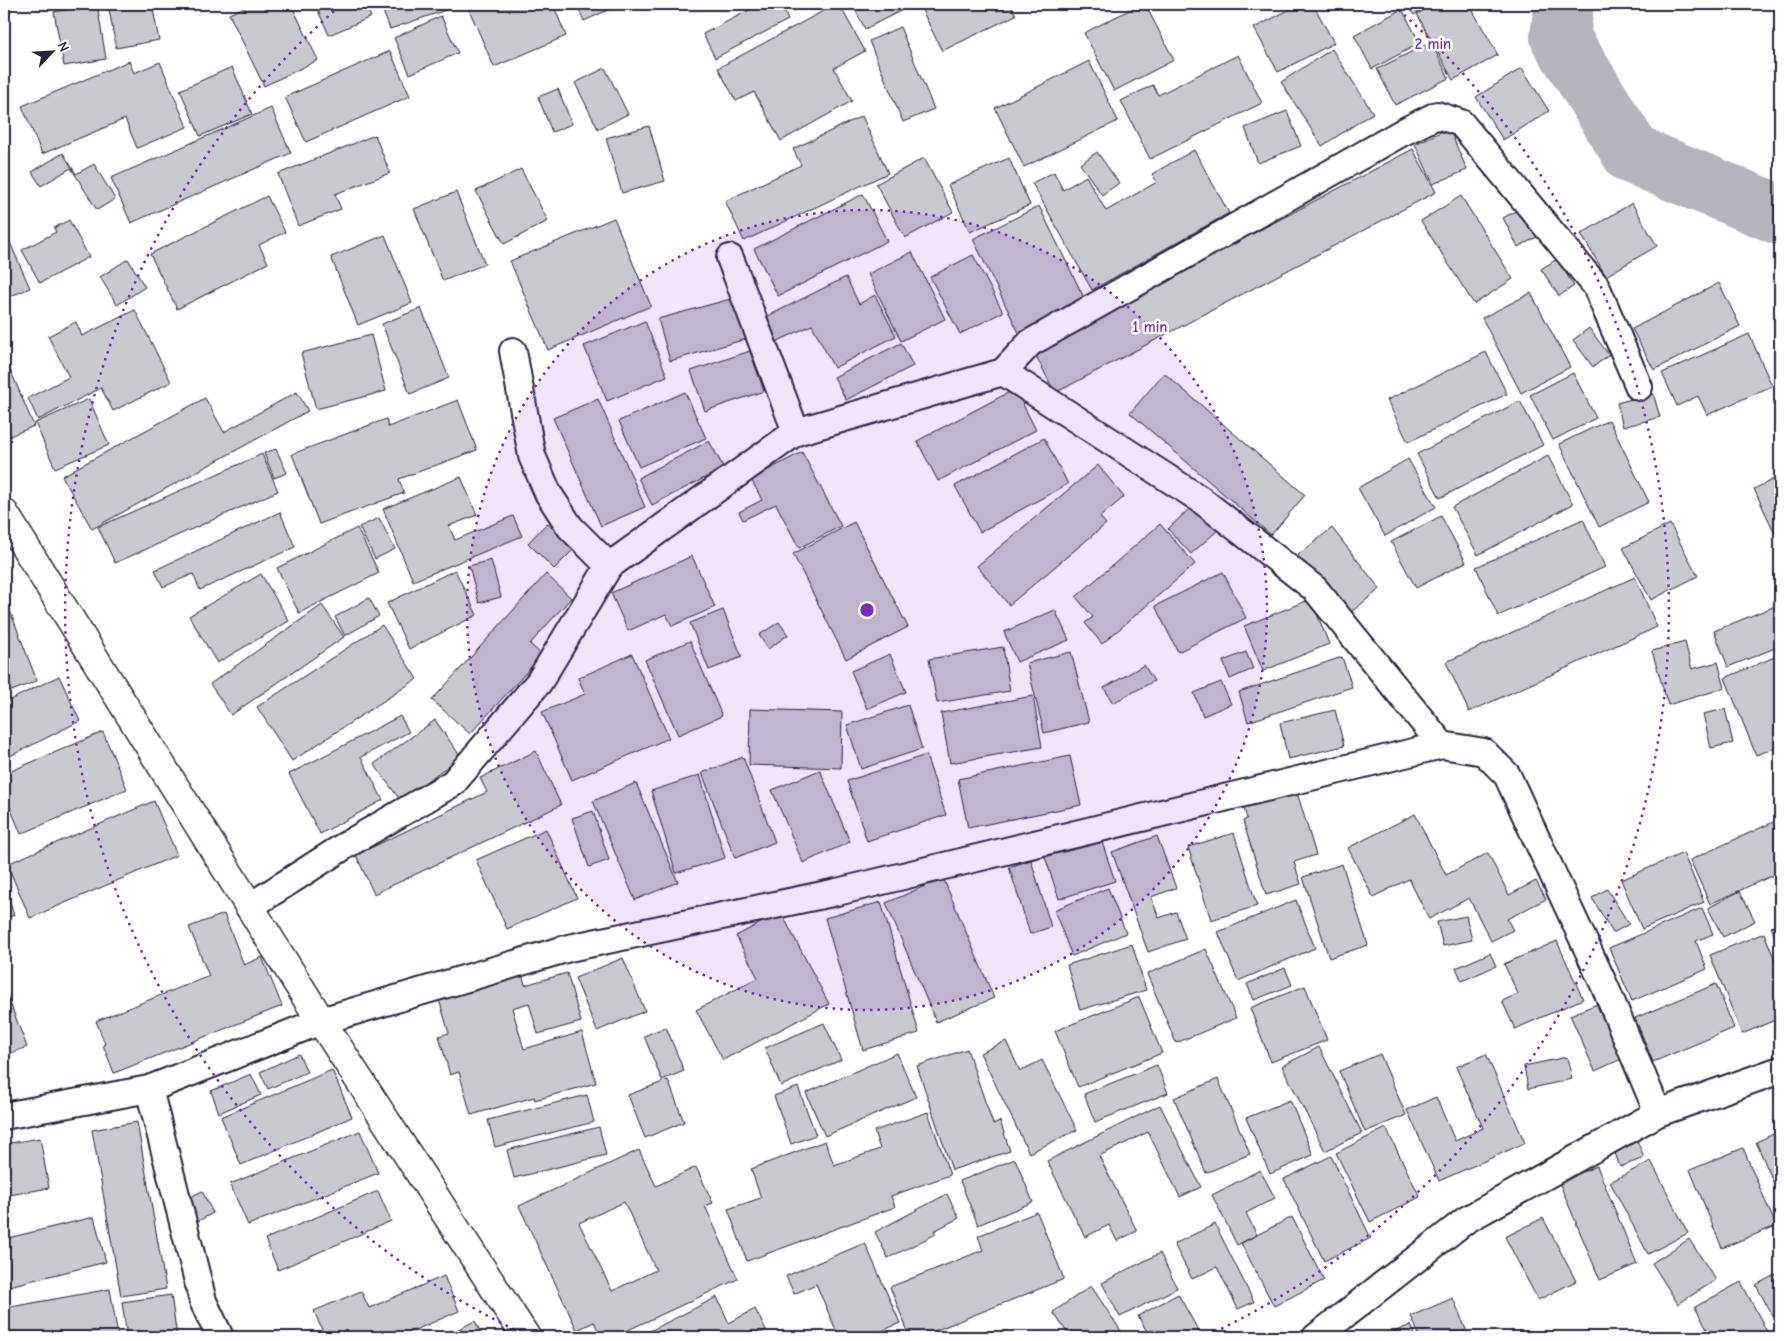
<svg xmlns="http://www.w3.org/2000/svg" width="1784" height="1341" font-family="'Comic Neue',sans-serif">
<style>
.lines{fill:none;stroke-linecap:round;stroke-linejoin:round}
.river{stroke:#b4b4bc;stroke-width:60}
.building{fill:#c8c8cf;stroke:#22223b;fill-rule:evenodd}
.street-casing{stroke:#22223b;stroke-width:30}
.secondary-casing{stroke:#22223b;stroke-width:31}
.street{stroke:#fff;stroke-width:26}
.secondary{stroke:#fff;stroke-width:28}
.ring{fill:none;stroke:#7b2cbf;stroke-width:2.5;stroke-dasharray:2.5 5}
.centre{fill:#7b2cbf;stroke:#fff;stroke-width:2.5}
.ring-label{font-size:15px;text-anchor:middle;font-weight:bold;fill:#7b2cbf;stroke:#fff;stroke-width:5;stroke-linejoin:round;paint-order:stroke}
</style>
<rect width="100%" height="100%" fill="#fff"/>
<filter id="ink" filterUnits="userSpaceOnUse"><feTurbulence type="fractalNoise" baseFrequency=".02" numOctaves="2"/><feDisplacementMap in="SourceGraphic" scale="10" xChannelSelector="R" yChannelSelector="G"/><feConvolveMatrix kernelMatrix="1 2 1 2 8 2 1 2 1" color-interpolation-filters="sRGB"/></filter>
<g filter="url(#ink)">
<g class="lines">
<path class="river" d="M1564 4 1560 37 1632 154 1780 215"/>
</g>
<path class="building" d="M97 4 106 59 64 66 54 12Z
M108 4H152L159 40 116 48Z
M251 4H291L318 60 264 86 229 14Z
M315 4H365L371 17 329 35Z
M380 4H450L452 8 390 29Z
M469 4H553L566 36 494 67 467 5Z
M576 4H621L584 21Z
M761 4H781L788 20 715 58 703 34Z
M836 4H839L865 51 834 68 852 101 781 141 754 92 736 101 718 68Z
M852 4H914L865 29Z
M925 4H1010L1016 15 942 51 920 6Z
M1141 4H1145L1174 60 1114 91 1084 33Z
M1300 4H1313L1334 43 1278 72 1254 28Z
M1414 4H1430L1414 15 1408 7Z
M1436 4H1469L1498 55 1453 80 1417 14Z
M1402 9 1420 43 1372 69 1354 35Z
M441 16 458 53 410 74 394 38Z
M900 27 934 109 903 122 869 41Z
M1431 42 1449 78 1395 105 1377 69Z
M1332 49 1373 113 1322 146 1281 82Z
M390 51 410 96 306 142 285 97Z
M1238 55 1262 103 1150 159 1121 101 1153 85 1158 95Z
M129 61 134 73 160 62 187 127 137 148 125 119 42 154 22 106Z
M1089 61 1118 121 1024 167 995 108Z
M232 67 252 114 200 136 180 90Z
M605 68 628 114 598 129 575 83Z
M1522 68 1549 111 1503 140 1476 97Z
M558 89 572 124 552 132 538 97Z
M271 108 291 153 131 223 111 178Z
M1287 111 1301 146 1258 163 1245 128Z
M862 116 888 173 744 241 725 201 801 165 793 149Z
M649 126 665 181 622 193 606 138Z
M1449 128 1467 170 1433 184 1415 144Z
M375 135 390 173 335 194 341 209 298 226 278 174Z
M1413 149 1436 192 1055 393 1033 350Z
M1194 150 1229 213 1092 290 1032 183 1054 172 1063 190 1086 176 1106 211 1157 182 1152 174Z
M1097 152 1119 183 1102 195 1080 164Z
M63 153 76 174 94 164 115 199 97 210 71 168 41 186 32 172Z
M924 158 953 212 905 238 876 184Z
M1009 158 1030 205 970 232 948 185Z
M521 169 548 221 504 244 476 191Z
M456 192 485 264 443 281 414 209Z
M863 194 887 241 778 296 754 249Z
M267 196 285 232 259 245 268 263 177 309 150 254Z
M1461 196 1513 279 1474 304 1421 221Z
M1632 203 1657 246 1606 276 1581 234Z
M1039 206 1086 302 1020 335 973 239Z
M1521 208 1537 237 1518 247 1503 218Z
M614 218 651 306 548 350 510 261Z
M69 220 89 257 40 283 22 250 56 232 54 228Z
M4 229 30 288 4 299Z
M385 235 412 303 358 325 331 257Z
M912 252 945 319 901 341 868 274Z
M973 255 1003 312 960 334 930 277Z
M128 259 145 287 117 305 100 277Z
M1557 259 1574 286 1559 296 1541 269Z
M846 277 859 304 875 295 896 336 834 368 812 325 776 342 764 318Z
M1719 283 1740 326 1654 370 1632 329Z
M1531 293 1570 367 1521 393 1482 318Z
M734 298 746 339 670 361 658 319Z
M421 308 449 378 410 394 382 324Z
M135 310 171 382 113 411 101 388 38 420 28 398 69 377 48 336 76 322 82 336Z
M645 321 667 376 607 401 584 346Z
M1589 328 1609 355 1593 367 1573 340Z
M1749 334 1772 386 1707 415 1698 396 1677 406 1662 373Z
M371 335 386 391 316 409 301 353Z
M901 343 913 366 846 400 834 377Z
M750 351 764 391 705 411 691 371Z
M1486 352 1507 394 1408 442 1387 400Z
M4 355 34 426 5 438 4 435Z
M1164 373 1305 495 1271 535 1130 413Z
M1573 373 1596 418 1553 440 1530 395Z
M1015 389 1036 430 938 481 917 441Z
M297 392 308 411 92 529 62 476 205 398 224 432Z
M685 392 706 438 639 467 619 421Z
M1653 393 1660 417 1623 427 1617 403Z
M89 399 109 445 55 468 35 423Z
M598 399 645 507 601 526 553 418Z
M458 400 477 450 399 479 404 493 319 524 292 454 386 419 388 427Z
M1520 401 1543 445 1440 498 1417 454Z
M1609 420 1649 502 1599 527 1559 444Z
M1044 438 1068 484 980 532 955 486Z
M709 441 724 468 652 505 638 478Z
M276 449 287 473 274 478 264 453Z
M802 452 841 526 799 548 776 504 743 520 739 512 762 500 751 479Z
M262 454 278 491 115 563 98 527Z
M1548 456 1573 504 1478 555 1452 507Z
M1408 459 1436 507 1385 536 1358 488Z
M1098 465 1124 497 1100 517 1106 524 1009 605 977 566Z
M1780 476V541L1779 542 1754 489Z
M461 477 477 515 449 526 455 540 513 516 522 536 413 581 383 509Z
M1194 504 1218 530 1191 554 1168 529Z
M280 512 295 547 200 590 193 574 163 587 155 570Z
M1441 516 1466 562 1416 588 1391 542Z
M379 518 395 549 375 559 359 527Z
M1583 519 1605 567 1498 616 1476 567Z
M854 522 908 627 846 659 793 554Z
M547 523 574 549 554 569 528 543Z
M1160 524 1195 564 1102 644 1085 623 1093 617 1076 597Z
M1670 524 1698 576 1651 600 1623 548Z
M357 528 379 573 299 613 277 568Z
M1332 528 1380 589 1346 616 1298 555Z
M692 556 715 607 672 626 666 614 628 631 611 593Z
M491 560 501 597 479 603 469 566Z
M455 570 477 615 409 649 387 603Z
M1223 572 1246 618 1178 652 1155 606Z
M261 574 289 621 217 663 189 616Z
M546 574 571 598 530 644 542 655 470 734 432 700Z
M1635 577 1657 627 1469 712 1446 662Z
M4 595 37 681 4 694Z
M369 598 379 616 345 636 335 617Z
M1311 599 1329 644 1263 671 1244 626Z
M1780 604V646L1728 667 1714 631Z
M322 605 344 637 231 715 210 684Z
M723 610 742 657 709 670 690 623Z
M1055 610 1069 640 1017 662 1004 632Z
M779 622 788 635 768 649 759 635Z
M382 625 417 679 292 761 257 707Z
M690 641 722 716 678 735 645 660Z
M1685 642 1692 669 1718 662 1725 688 1668 705 1652 651Z
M1003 647 1010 691 937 703 929 659Z
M1071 652 1089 722 1044 733 1027 663Z
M1246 652 1253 669 1230 679 1223 661Z
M632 654 669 738 572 780 542 712 585 694 578 678Z
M890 654 906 692 867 709 851 671Z
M1777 656 1780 663V746L1756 755 1725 678Z
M1342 657 1352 687 1248 722 1239 692Z
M1144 665 1154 681 1113 703 1104 688Z
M59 676 80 721 4 759V703Z
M1221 682 1231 704 1203 716 1194 693Z
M1033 696 1042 747 950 763 941 713Z
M908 705 922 749 861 769 847 725Z
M750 709 842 712 841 768 749 765Z
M1725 709 1733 743 1711 748 1703 714Z
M1335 710 1344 746 1288 759 1280 723Z
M400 716 409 732 361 757 383 800 320 834 289 774Z
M435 720 461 757 400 800 374 764Z
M103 732 127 789 21 834 4 793V774Z
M536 751 561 805 374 894 356 855 487 792 480 778Z
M926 755 946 815 867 841 847 781Z
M1070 756 1081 805 968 828 958 779Z
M743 757 775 842 735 858 702 773Z
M820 770 850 842 803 863 772 790Z
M700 775 725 858 676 873 651 791Z
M636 783 678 882 635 900 593 801Z
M1296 789 1316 855 1294 862 1301 884 1266 895 1243 821 1247 819 1243 805Z
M154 801 177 855 30 918 7 864Z
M593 811 609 860 589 867 572 818Z
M1415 814 1446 875 1488 853 1509 895 1536 881 1546 899 1507 919 1513 930 1491 941 1469 898 1429 919 1409 879 1373 897 1348 848Z
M1780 819V872L1710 904 1690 860Z
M546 829 577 898 507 929 476 860Z
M1234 833 1257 906 1211 920 1188 847Z
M1157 836 1176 888 1151 897 1159 918 1176 912 1186 939 1148 952 1112 852Z
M1101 839 1115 881 1059 899 1045 857Z
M1683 853 1704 902 1642 929 1621 880Z
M1031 860 1051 927 1030 934 1009 867Z
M1342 864 1368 945 1329 958 1303 877Z
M943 878 994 998 936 1022 886 903Z
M4 884 14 915 4 919Z
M1108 888 1126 933 1072 956 1054 910Z
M1607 889 1629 924 1613 933 1592 898Z
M1740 891 1755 921 1723 937 1708 908Z
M1296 900 1315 948 1238 981 1218 932Z
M881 902 919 1033 863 1050 825 918Z
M1702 908 1713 934 1696 941 1707 969 1632 1001 1609 948Z
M781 912 829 1004 723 1060 696 1010 758 978 736 936Z
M224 914 244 965 262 957 282 1006 114 1073 103 1045 105 1044 96 1021 209 976 189 927Z
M1466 916 1472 940 1443 946 1437 922Z
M1780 923V948L1771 927Z
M1764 933 1780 972V1018L1742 1034 1710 955Z
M1557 941 1583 999 1515 1029 1502 1001 1518 994 1504 964Z
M1132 944 1146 990 1080 1010 1067 965Z
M1206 949 1236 1018 1176 1043 1147 974Z
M1490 953 1496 966 1462 981 1456 968Z
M623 958 645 1011 597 1031 575 978Z
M1285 968 1292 985 1254 1000 1247 984Z
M522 973 525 985 567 973 581 1022 538 1034 529 1003 512 1008 524 1049 582 1032 596 1083 535 1100 534 1097 471 1115 459 1072 450 1075 439 1036 449 1033 438 996Z
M1716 984 1734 1028 1653 1062 1635 1018Z
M1305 986 1327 1040 1271 1062 1250 1008Z
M4 987 27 1047 4 1056Z
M1139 997 1162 1053 1078 1087 1055 1031Z
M1602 1002 1626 1057 1595 1071 1570 1015Z
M824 1023 841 1060 781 1086 765 1048Z
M666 1027 684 1071 662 1080 644 1036Z
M1006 1041 1020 1071 1042 1060 1077 1130 1029 1153 980 1053Z
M1319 1047 1362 1133 1325 1151 1282 1066Z
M967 1049 993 1124 1000 1121 1010 1151 952 1170 917 1066Z
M897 1053 916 1097 825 1136 806 1093Z
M299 1054 307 1072 268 1089 260 1072Z
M1380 1054 1406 1115 1365 1132 1339 1071Z
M1486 1054 1525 1143 1439 1181 1407 1110 1436 1097 1455 1141 1483 1128 1456 1067Z
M1567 1057 1572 1079 1528 1089 1524 1066Z
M1157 1065 1168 1093 1095 1122 1084 1094Z
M332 1070 352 1117 241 1165 221 1117Z
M251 1074 261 1095 219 1113 211 1091Z
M1218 1079 1250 1154 1206 1173 1174 1098Z
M668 1080 684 1122 645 1138 628 1095Z
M798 1087 816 1135 791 1144 774 1096Z
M587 1095 594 1122 495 1147 488 1120Z
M1290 1100 1313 1155 1270 1174 1246 1118Z
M1160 1105 1201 1187 1180 1197 1148 1132 1099 1156 1137 1231 1117 1241 1109 1225 1085 1237 1047 1161Z
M928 1112 950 1175 891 1196 895 1207 747 1261 728 1209 761 1198 751 1169 825 1141 834 1165 880 1149 874 1131Z
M137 1122 166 1289 121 1296 92 1130Z
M599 1127 606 1155 514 1178 507 1150Z
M1386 1128 1420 1197 1370 1222 1336 1153Z
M360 1131 378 1173 248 1225 230 1184Z
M1780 1131V1186L1776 1188 1756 1142Z
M40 1138 49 1188 4 1196V1144Z
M1637 1140 1644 1158 1620 1167 1614 1150Z
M1743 1148 1776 1226 1722 1248 1690 1170Z
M639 1150 656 1186 696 1167 713 1203 705 1206 738 1279 613 1337H601L594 1322 577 1330 519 1206ZM624 1202 656 1270 612 1291 579 1223Z
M1331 1156 1371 1238 1324 1261 1284 1179Z
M1015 1159 1033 1202 978 1225 960 1181Z
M1651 1161 1688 1233 1648 1254 1610 1182Z
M1597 1166 1637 1264 1600 1280 1559 1182Z
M1260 1170 1275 1198 1246 1213 1257 1235 1237 1245 1212 1195Z
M202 1191 213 1213 191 1225 179 1203Z
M378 1191 391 1221 278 1270 265 1239Z
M947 1194 959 1218 934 1231 936 1234 888 1258 875 1232Z
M1037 1212 1064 1279 919 1337H910L890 1287 983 1250 978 1236Z
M94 1217 106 1262 5 1287 4 1280V1239Z
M1292 1217 1324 1280 1274 1306 1241 1243Z
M1543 1218 1576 1281 1538 1300 1505 1237Z
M1215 1224 1254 1302 1238 1309 1217 1267 1192 1279 1174 1244Z
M1689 1239 1716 1280 1678 1304 1652 1263Z
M865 1243 900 1323 868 1337H839L816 1284 794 1294 786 1276Z
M1160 1253 1177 1288 1120 1317 1102 1283Z
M1780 1272V1325L1778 1326 1756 1285Z
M444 1276 459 1311 399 1337H325L314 1311 361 1291 369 1308Z
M1741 1282 1770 1337H1711L1695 1307Z
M1091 1286 1125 1337H1070L1053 1312Z
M110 1289 118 1335 106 1337H10L5 1308Z
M1178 1294 1202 1337H1150L1138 1316Z
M171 1295 177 1337H127L122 1302Z
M717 1297 729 1323 755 1309 766 1330 752 1337H638Z
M1453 1298 1469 1337H1420L1411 1316Z
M475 1321 483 1337H442Z
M1411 1325 1416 1337H1381Z"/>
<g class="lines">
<defs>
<path id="street" d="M730 258 796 432
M513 351 532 456 548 493 570 527 609 566
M1003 372 1200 499 1315 589 1442 745
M249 907 346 845 453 783 539 682 609 566 796 432 1003 372 1030 343 1403 132 1437 115 1461 123 1596 286 1639 387
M149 1089 203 1301 220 1337
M4 1116 149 1089 321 1021 569 948 837 892 1442 745 1484 752 1507 775 1606 989 1658 1113
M1316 1337 1466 1220 1658 1113 1780 1070"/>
<path id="secondary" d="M4 513 321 1021 526 1337"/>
</defs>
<use href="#street" class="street-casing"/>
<use href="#secondary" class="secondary-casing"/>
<use href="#street" class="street"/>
<use href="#secondary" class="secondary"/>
</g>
</g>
<circle cx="867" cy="610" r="400" fill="#7b2cbf" fill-opacity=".12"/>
<g class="ring">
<circle cx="867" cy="610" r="400"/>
<path d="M528 1336A801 801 0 0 1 341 5M1393 5A801 801 0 0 1 1206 1336"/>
</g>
<circle cx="867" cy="610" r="8" class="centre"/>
<g class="ring-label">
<text x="1433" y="49">2 min</text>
<text x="1150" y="332">1 min</text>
</g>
<rect width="1784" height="1341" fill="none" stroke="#fff" stroke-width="20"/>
<rect x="10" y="10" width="1764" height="1321" fill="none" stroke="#22223b" stroke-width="2" filter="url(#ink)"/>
<g transform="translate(52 52) rotate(65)" stroke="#ffffff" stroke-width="4" paint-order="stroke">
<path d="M0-4L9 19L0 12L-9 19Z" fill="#22223b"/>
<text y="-8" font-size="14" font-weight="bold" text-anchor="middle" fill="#22223b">N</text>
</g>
</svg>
